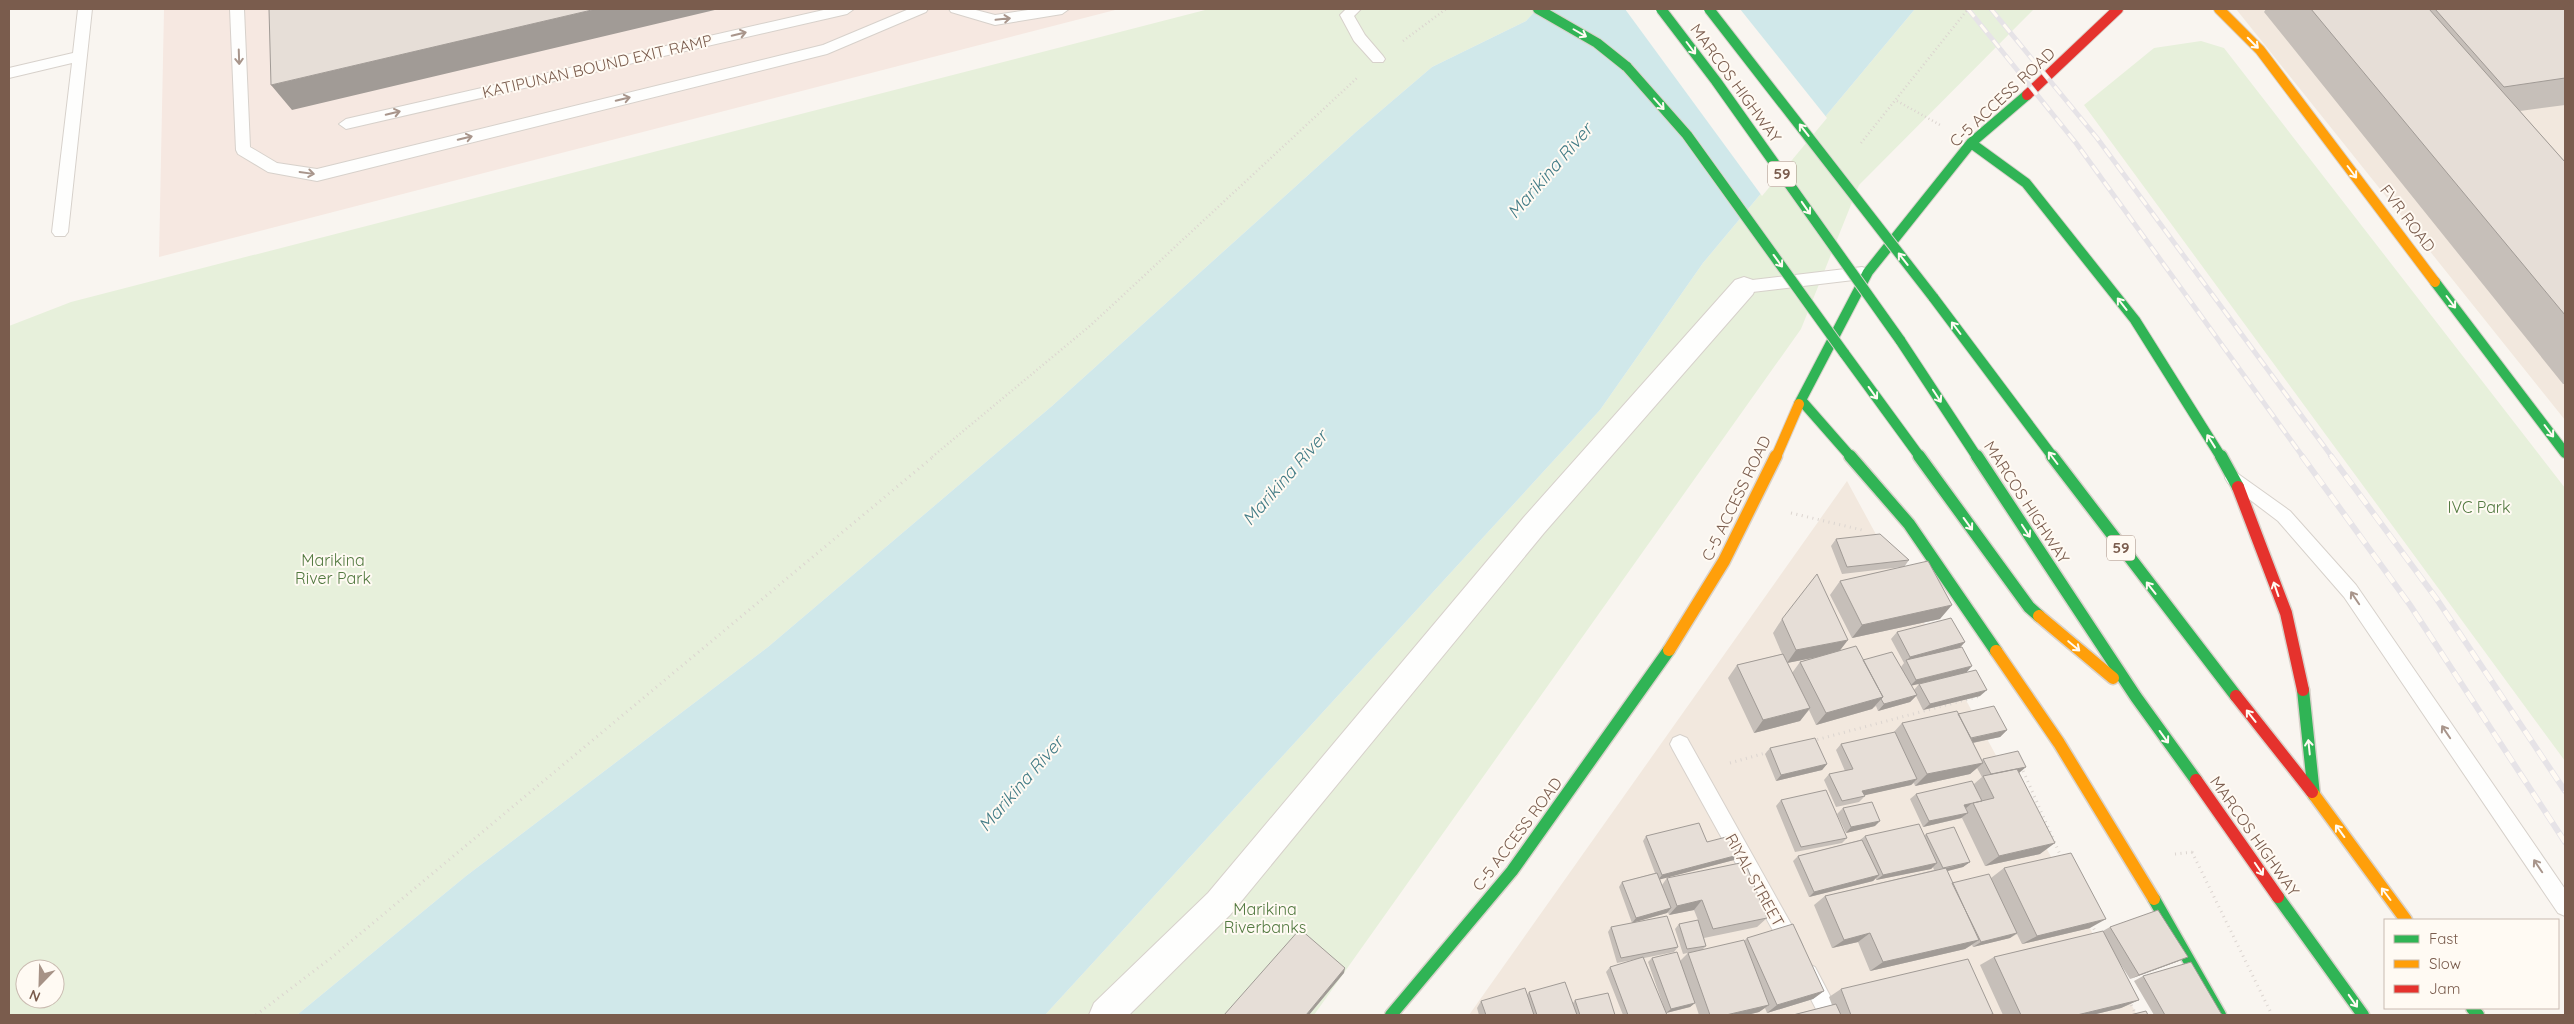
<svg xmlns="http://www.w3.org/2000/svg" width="2574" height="1024" font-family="Quicksand,sans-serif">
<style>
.residential{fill:#f2e8de}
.commercial{fill:#f6e8e1}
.green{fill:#e7f0db;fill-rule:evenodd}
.water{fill:#d0e8ea}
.pier{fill:#f9f5f0}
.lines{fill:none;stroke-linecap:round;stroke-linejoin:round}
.lane-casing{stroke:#d7d1cb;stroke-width:2}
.street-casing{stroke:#d7d1cb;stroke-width:2}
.fast-far1-casing{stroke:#d9d2cb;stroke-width:12}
.fast-casing{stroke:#d9d2cb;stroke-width:15}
.slow-far1-casing{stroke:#d9d2cb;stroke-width:12}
.slow-casing{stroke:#d9d2cb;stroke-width:15}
.jam-far1-casing{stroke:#d9d2cb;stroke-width:12}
.jam-casing{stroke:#d9d2cb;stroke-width:15}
.path-far1{stroke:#dcd5d0;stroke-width:2.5;stroke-dasharray:1 3;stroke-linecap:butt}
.path{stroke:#dcd5d0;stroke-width:3;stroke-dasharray:1 4.5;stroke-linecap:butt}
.lane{fill:#fefefd;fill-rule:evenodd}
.street{fill:#fefefd;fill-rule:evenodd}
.fast-far1{stroke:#30b455;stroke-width:10}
.fast{stroke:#30b455;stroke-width:12}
.slow-far1{stroke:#ff9f0a;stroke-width:10}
.slow{stroke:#ff9f0a;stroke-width:12}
.jam-far1{stroke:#e5322d;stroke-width:10}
.jam{stroke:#e5322d;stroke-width:12}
.rail-far1-casing{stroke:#e6e3e7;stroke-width:5}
.rail-casing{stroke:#e6e3e7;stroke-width:6}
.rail-far1{stroke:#fffaf3;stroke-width:3;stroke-dasharray:10;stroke-linecap:butt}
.rail{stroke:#fffaf3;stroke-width:4.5;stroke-dasharray:12;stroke-linecap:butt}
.fast-bridge-casing{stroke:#dad1cc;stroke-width:12;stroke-linecap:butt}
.fast-bridge{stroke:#30b455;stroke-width:10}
.wall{fill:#c6bfb9;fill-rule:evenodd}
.shaded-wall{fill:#a19b96}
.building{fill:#e6ded7;stroke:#a19b96}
.oneway{stroke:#a8958b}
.oneway2{stroke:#fffaf3}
.labels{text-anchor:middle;stroke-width:4;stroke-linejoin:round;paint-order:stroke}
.shield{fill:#fffaf3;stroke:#a28b7f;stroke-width:1}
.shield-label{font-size:15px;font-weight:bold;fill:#7a5c4d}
.street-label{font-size:16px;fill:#7a5c4d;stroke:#fffaf3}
.park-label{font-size:16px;fill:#537a41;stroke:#fffaf3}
.water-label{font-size:18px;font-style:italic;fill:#437c86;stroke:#fffaf3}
</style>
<rect width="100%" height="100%" fill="#f9f5f0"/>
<path class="residential" d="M2236 9H2565V420Z
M1847 481 2137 1015H1469Z"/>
<path class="commercial" d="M164 9H1119L159 257Z"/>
<path class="green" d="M1209 9H1537L1526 21 1432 67 1357 131 1052 406 768 647 466 876 297 1015H9V326L71 302ZM25 969H55V999H25Z
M1915 9H2034L1859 185 1801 329 1314 1015H1045L1600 410 1703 263Z
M2201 41 2224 48 2565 488V761L2084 105 2154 48Z"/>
<path class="water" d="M1537 9H1915L1703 263 1600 410 1045 1015H297L466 876 768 647 1052 406 1357 131 1432 67 1526 21Z"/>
<path class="pier" d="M1625 9H1740L1827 118 1762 196Z"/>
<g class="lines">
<defs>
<path id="lane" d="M78 9H92L68 232 65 236H55L52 232 72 63 9 78V68L73 53Z
M230 9H244L250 147 277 163 317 169 823 45 909 9H928L926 12 827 54 317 181 268 172 238 154 236 150Z
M828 9H854L847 14 346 129 339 124 346 119Z
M949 9H972L995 15 1035 9H1069L1062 14 995 25 951 12Z
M1346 9H1361L1354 16 1365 35 1383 56 1385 59 1383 62H1373L1354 41 1340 15Z
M1862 267 1868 269 1870 273 1868 277 1862 279 1744 293 1738 291 1736 287 1738 283 1744 281Z
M2234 471 2290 511 2356 585 2565 889V916L2558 913 2344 597 2278 521 2228 483 2225 478 2228 473Z
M1680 735 1687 738 1800 940 1803 947 1800 954 1793 957 1786 954 1673 750 1670 744 1673 738Z
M1808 964 1815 967 1840 1015H1819L1798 974 1801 967Z"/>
<path id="street" d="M1744 277 1753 280 1756 287 1753 294 1544 533 1230 915 1129 1015H1089L1094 1003 1208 893 1524 517 1735 280Z"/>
<path id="fast-far1" d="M1538 9 1597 43 1627 67
M1971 143 2026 183 2135 320 2221 457
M2435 282 2565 453
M1933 297 2053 457
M1900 340 1977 457
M1844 353 1920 457
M1801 400 1851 457
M1799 404 1868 272 1971 143 2027 95"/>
<path id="fast" d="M1850 456 1909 524 1996 651
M1919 456 2029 607 2039 616
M1977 456 2136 697 2196 780
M2052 456 2236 696
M2221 456 2238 487
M2303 690 2314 795
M2278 897 2363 1015
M2154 899 2220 1015
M2472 1008 2478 1015
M1391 1015 1512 871 1669 650"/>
<path id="slow-far1" d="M2219 9 2260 50 2435 282
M1776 457 1799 404"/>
<path id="slow" d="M2039 616 2113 678
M1669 650 1724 561 1776 456
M1996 651 2059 743 2154 899
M2312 792 2406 920"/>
<path id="jam-far1" d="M2027 95 2118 9"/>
<path id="jam" d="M2238 487 2286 613 2303 690
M2236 696 2312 792
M2196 780 2278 897"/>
</defs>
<use href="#lane" class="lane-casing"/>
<use href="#street" class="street-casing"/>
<use href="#fast-far1" class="fast-far1-casing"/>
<use href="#fast" class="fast-casing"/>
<use href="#slow-far1" class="slow-far1-casing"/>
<use href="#slow" class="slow-casing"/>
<use href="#jam-far1" class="jam-far1-casing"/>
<use href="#jam" class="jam-casing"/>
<path class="path-far1" d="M1403 41 1446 9
M1897 101 1942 126
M1861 143 1968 9
M932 457 1091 325 1357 78"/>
<path class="path" d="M1791 513 1862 530
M1812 741 1980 696
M1730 763 1769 752
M2021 766 2062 859
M2192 852 2272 1015
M2175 854 2194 852
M2091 924 2098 936
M2129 1000 2136 1015
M256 1015 331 958 934 456"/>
<use href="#lane" class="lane"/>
<use href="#street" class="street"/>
<use href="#fast-far1" class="fast-far1"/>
<use href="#fast" class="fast"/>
<use href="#slow-far1" class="slow-far1"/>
<use href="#slow" class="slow"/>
<use href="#jam-far1" class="jam-far1"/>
<use href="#jam" class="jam"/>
<defs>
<path id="rail-far1" d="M1968 9 2076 143 2303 457
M1991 9 2097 138 2332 457"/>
<path id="rail" d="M2302 456 2410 605 2565 842
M2331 456 2436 598 2565 791"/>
</defs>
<use href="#rail-far1" class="rail-far1-casing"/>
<use href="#rail" class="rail-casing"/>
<use href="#rail-far1" class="rail-far1"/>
<use href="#rail" class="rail"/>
<defs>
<path id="fast-bridge" d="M1661 9 1716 81 1900 340
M1709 9 1933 297
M1627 67 1687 135 1844 353"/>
</defs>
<use href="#fast-bridge" class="fast-bridge-casing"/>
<use href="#fast-bridge" class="fast-bridge"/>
</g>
<path class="wall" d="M2266 9H2565V105L2520 111 2565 162V384H2563L2264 12Z
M1836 539 1909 560 1904 567 1940 619 1852 638 1830 595 1840 581 1902 567 1842 574 1831 546Z
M1782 619 1840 651 1863 660 1901 667 1904 663 1891 639 1897 632 1965 642 1960 648 1911 686 1914 690 1919 684 1980 696 1923 710 1916 696 1910 702 1878 711 1876 706 1872 709 1816 725 1809 710 1800 721 1754 733 1728 678 1737 665 1782 654 1773 633ZM1812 658 1800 662 1792 673 1787 663Z
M1958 714 2007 730 2000 737 1973 743 1982 760 1983 759 2026 767 2019 772 2040 854 1985 866 1962 818 1923 827 1910 799 1916 794 1974 784 1982 777 1977 768 1970 774 1915 786 1914 783 1911 785 1864 795 1865 796 1859 802 1836 807 1824 780 1829 774 1845 771 1836 750 1841 744 1893 733 1902 723Z
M1770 748 1827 764 1822 770 1776 781 1765 754Z
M1781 800 1847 838 1842 843 1795 852 1776 806Z
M1843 808 1875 826 1846 833 1837 814Z
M1926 834 1970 862 1963 867 1947 871 1952 883 1991 878 2004 868 2090 928 2022 944 2017 934 2010 938 1973 947 1972 945 1965 949 1870 971 1858 942 1832 948 1814 905 1825 896 1934 870 1933 867 1931 869 1876 880V878L1873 881 1809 897 1793 861 1798 856 1860 840 1865 836H1924Z
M1646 836 1707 842 1734 860 1660 879 1662 885 1667 878 1767 918 1757 927 1704 938 1706 946 1702 950 1744 941 1747 938 1824 991 1813 999 1767 1013 1765 1008 1759 1012 1747 1015H1699L1695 1003 1690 1007 1666 1013 1648 962 1652 958 1680 961 1688 953 1696 951 1683 954 1675 929 1679 924 1698 920 1694 910 1669 915 1668 912 1667 913 1634 922 1678 947 1674 952 1644 958 1667 1015H1623L1606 972 1610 967 1637 959 1617 963 1608 932 1611 927 1632 923 1619 887 1622 882 1655 873 1643 841Z
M2110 927 2179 961 2130 979 2116 957 2139 1000 2121 1008 2092 1015H2003L1980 965 1994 957 2101 932Z
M2143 976 2222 1015H2154L2134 981Z
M1841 989 1993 1014 1991 1015H1792L1832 1005 1829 997Z
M1529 992 1573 1003 1575 1000 1615 1015H1479L1477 1008 1481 1001 1527 995Z"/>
<path class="shaded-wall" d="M596 9H719L292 110 271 85Z
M1952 605 1940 619 1852 638 1862 625Z
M1848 640 1838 653 1787 663 1796 650Z
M1965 642 1958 649 1906 661 1910 657Z
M1972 666 1966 673 1910 686 1916 680Z
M1987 690 1980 696 1923 710 1930 704Z
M1917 695 1910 702 1878 711 1884 704Z
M1883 697 1872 709 1816 725 1826 713Z
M1810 708 1800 721 1754 733 1763 720Z
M2007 730 2000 737 1962 745 1969 739Z
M1983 763 1970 774 1915 786 1927 774Z
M1827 764 1822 770 1776 781 1781 775Z
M2026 767 2019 773 1984 780 1991 774Z
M1917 779 1911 785 1857 797 1862 791Z
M1972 803 1965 809 1964 805Z
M1968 813 1961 818 1923 827 1929 821Z
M1880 821 1875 826 1846 833 1851 827Z
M2055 843 2040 854 1985 866 1999 856Z
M1738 855 1734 860 1658 880 1662 875Z
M1970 862 1963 867 1936 874 1943 869Z
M1937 863 1931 869 1876 880 1883 875Z
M1879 875 1873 881 1809 897 1814 892Z
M1702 900 1694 910 1669 915 1677 906Z
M1671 908 1667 913 1632 923 1636 918Z
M2106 919 2090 928 2022 944 2037 936Z
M1870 933 1858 942 1832 948 1844 940Z
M2017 933 2010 938 1973 947 1981 942Z
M1979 940 1965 949 1870 971 1883 962Z
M2188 957 2179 961 2130 979 2139 975Z
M1345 968 1344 973 1309 1015H1306Z
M1824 991 1813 999 1767 1013 1777 1005Z
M2139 1000 2121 1008 2092 1015H2077Z
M1695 1003 1690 1007 1666 1013 1671 1009Z
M1769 1005 1759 1012 1747 1015H1726Z"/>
<path class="building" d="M269 9H596L271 85Z
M2311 9H2429L2565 162V315Z
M2435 9H2565V78L2504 87Z
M1880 534 1909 560 1847 567 1836 539Z
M1928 561 1952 605 1862 625 1840 581Z
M1817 574 1848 640 1796 650 1782 619Z
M1951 618 1965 642 1910 657 1897 632Z
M1856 646 1883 697 1826 713 1800 662Z
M1962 647 1972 666 1916 680 1906 660Z
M1892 652 1917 695 1884 704 1881 699 1883 697 1863 660Z
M1783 654 1810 708 1763 720 1737 665Z
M1976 670 1987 690 1930 704 1919 684Z
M1994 706 2007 730 1971 738 1958 714Z
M1957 711 1983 763 1927 774 1902 723Z
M1895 732 1917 779 1862 791 1865 796 1842 801 1829 774 1853 769 1841 744Z
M1815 738 1827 764 1781 775 1770 748Z
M2018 751 2026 767 1991 774 1983 759Z
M2017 769 2055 843 1999 856 1973 803 1994 798 1983 776Z
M1972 781 1982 801 1964 805 1968 813 1929 821 1916 794Z
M1826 790 1847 838 1801 847 1781 800Z
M1872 802 1880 821 1851 827 1843 808Z
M1699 823 1707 842 1730 836 1738 855 1662 875 1646 836Z
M1919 824 1937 863 1883 875 1865 836Z
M1954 827 1970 862 1943 868 1926 834Z
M1862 840 1879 875 1814 892 1798 856Z
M2071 853 2106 919 2037 936 2004 868Z
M1745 862 1767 918 1713 929 1702 900 1677 906 1667 878Z
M1946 868 1979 940 1883 962 1870 933 1844 940 1825 896Z
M1657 873 1671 908 1636 918 1622 882Z
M1989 874 2017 933 1981 942 1952 883Z
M2158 910 2188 957 2139 975 2110 927Z
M1667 916 1678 947 1621 958 1611 927Z
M1698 920 1706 946 1687 949 1679 924Z
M1793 924 1824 991 1777 1005 1747 938Z
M1300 929 1345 968 1306 1015H1224Z
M2103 931 2139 1000 2077 1015H2021L1994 957Z
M1744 940 1769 1005 1726 1015H1710L1688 953Z
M1677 952 1695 1003 1671 1009 1652 958Z
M1643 957 1667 1015H1628L1610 967Z
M1968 959 1993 1014 1988 1015H1851L1841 989Z
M2191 962 2222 1015H2165L2143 976Z
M1565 982 1577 1015H1537L1529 992Z
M1525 988 1534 1015H1486L1481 1001Z
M1608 993 1615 1015H1580L1575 1000Z
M1836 1004 1841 1015H1793Z
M2146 1011 2148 1015H2130Z"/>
<defs><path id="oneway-shaft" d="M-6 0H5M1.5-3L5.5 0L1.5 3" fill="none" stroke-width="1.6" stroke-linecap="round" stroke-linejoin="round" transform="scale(1.25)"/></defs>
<g class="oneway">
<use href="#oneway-shaft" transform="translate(1003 19) rotate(-6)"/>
<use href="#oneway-shaft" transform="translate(739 34) rotate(-13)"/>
<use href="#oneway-shaft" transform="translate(239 57) rotate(88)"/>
<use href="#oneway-shaft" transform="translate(623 99) rotate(-14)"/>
<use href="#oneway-shaft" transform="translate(393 113) rotate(-13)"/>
<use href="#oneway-shaft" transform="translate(465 138) rotate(-14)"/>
<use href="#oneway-shaft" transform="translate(307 173) rotate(8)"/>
<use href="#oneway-shaft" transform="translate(2355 598) rotate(-124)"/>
<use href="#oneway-shaft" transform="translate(2446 732) rotate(-124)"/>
<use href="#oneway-shaft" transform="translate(2538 866) rotate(-124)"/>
</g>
<g class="oneway2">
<use href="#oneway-shaft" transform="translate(1580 33) rotate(30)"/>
<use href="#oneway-shaft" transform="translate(2253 43) rotate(45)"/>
<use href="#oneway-shaft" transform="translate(1691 48) rotate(53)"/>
<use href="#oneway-shaft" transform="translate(1659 104) rotate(48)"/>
<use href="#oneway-shaft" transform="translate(1804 130) rotate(-128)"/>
<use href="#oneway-shaft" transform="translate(2352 172) rotate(53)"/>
<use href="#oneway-shaft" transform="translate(1806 208) rotate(55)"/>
<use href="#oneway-shaft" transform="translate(1903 259) rotate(-128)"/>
<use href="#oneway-shaft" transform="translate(1778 261) rotate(54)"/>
<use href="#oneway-shaft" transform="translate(2451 302) rotate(53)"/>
<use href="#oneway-shaft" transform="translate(2122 304) rotate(-128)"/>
<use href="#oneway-shaft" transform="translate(1956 328) rotate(-127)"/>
<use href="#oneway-shaft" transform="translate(1873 393) rotate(54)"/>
<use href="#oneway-shaft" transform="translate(1937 396) rotate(57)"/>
<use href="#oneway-shaft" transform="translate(2549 431) rotate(53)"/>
<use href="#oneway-shaft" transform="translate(2211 441) rotate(-122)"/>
<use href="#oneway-shaft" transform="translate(2053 458) rotate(-127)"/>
<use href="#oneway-shaft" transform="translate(1968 524) rotate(54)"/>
<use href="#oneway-shaft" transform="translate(2026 531) rotate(57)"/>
<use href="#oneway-shaft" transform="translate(2151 588) rotate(-128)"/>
<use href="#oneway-shaft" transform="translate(2276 589) rotate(-109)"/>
<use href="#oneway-shaft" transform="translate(2074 646) rotate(40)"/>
<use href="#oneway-shaft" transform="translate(2251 716) rotate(-128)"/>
<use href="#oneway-shaft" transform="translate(2164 737) rotate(54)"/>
<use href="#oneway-shaft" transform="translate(2309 747) rotate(-96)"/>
<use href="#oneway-shaft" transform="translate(2340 831) rotate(-126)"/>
<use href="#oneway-shaft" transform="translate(2259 869) rotate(56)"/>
<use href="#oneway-shaft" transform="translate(2386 894) rotate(-127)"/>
<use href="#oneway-shaft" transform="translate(2353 1001) rotate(55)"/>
</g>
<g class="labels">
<g class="shield">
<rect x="1768" y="161.5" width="28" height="25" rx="4"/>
<rect x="2107" y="535.5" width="28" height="25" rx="4"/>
</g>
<g class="shield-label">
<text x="1782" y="179">59</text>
<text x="2121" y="553">59</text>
</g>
<g class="street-label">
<text transform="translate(597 66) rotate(-13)" y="6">KATIPUNAN BOUND EXIT RAMP</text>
<text transform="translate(1736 83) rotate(54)" y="6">MARCOS HIGHWAY</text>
<text transform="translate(2002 97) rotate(-43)" y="6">C-5 ACCESS ROAD</text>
<text transform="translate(2408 218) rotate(53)" y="6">FVR ROAD</text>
<text transform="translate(1736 498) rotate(-64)" y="6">C-5 ACCESS ROAD</text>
<text transform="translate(2027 502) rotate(57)" y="6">MARCOS HIGHWAY</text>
<text transform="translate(1517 834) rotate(-53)" y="6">C-5 ACCESS ROAD</text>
<text transform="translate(2255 836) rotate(55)" y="6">MARCOS HIGHWAY</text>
<text transform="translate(1755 880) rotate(61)" y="6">RIYAL STREET</text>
</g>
<g class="park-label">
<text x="2479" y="513">IVC Park</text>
<text x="333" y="566">Marikina<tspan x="333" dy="18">River Park</tspan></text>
<text x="1265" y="915">Marikina<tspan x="1265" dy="18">Riverbanks</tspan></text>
</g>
<g class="water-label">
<text transform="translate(1550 171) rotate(-49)" y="6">Marikina River</text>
<text transform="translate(1285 478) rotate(-49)" y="6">Marikina River</text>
<text transform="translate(1021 784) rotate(-49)" y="6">Marikina River</text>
</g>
</g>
<rect width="2574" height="1024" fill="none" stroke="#7a5c4d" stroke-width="20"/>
<rect x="2384" y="919" width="175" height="90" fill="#fffaf3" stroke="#cabbb1"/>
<rect x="2394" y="935" width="25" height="8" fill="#30b455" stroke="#cabbb1"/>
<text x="2429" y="944" font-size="15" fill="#7a5c4d">Fast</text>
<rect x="2394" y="960" width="25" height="8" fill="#ff9f0a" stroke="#cabbb1"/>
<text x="2429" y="969" font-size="15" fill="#7a5c4d">Slow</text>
<rect x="2394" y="985" width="25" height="8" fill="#e5322d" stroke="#cabbb1"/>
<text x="2429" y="994" font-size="15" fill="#7a5c4d">Jam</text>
<g transform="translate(40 984) rotate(203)"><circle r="24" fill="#fffaf3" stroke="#cabbb1"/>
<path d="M0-4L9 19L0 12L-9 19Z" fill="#a69286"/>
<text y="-8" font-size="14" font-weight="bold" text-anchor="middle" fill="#7a5c4d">N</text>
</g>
</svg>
